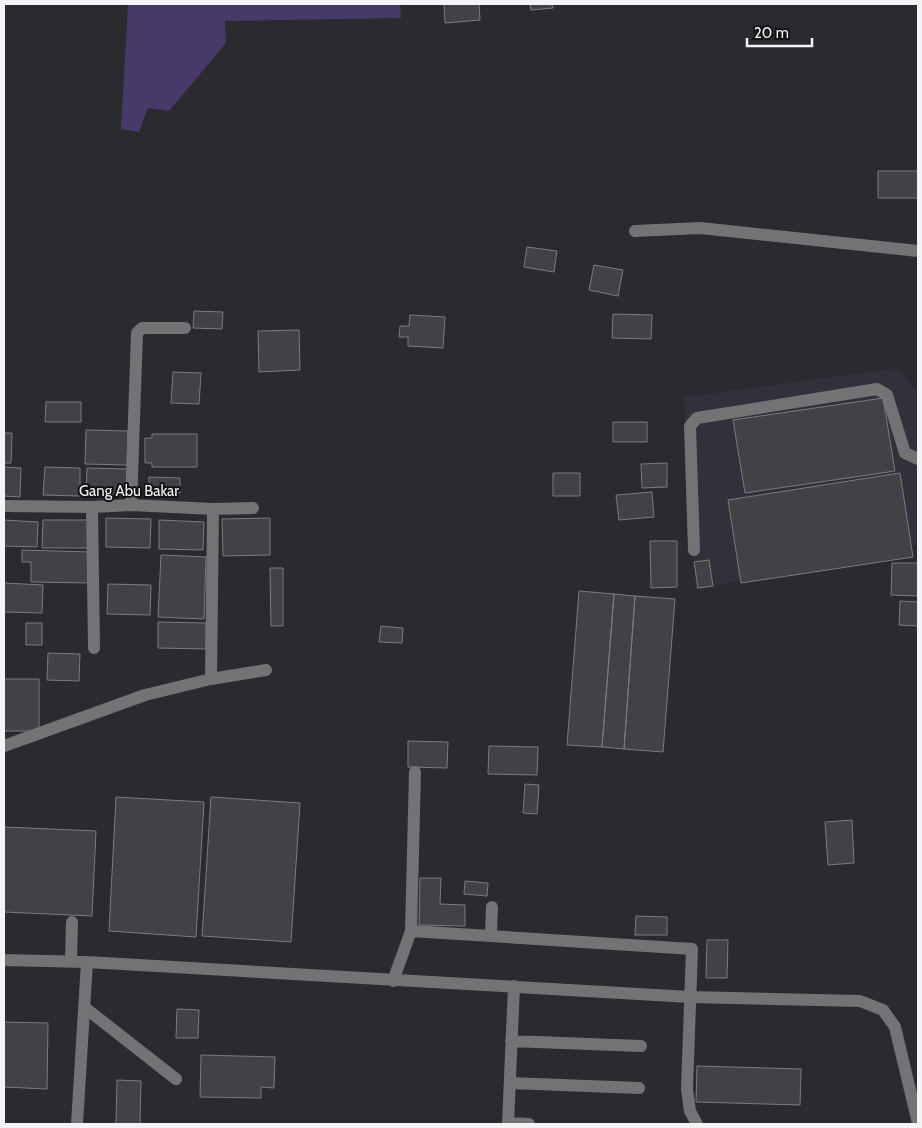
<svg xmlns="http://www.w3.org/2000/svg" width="922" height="1128" font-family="Cabin,sans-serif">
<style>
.built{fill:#33303b}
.green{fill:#473a69}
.building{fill:#424146;stroke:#7c7b81}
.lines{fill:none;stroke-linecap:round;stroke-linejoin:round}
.minor{stroke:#737275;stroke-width:12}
.labels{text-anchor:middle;stroke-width:4;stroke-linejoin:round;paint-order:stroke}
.street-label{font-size:15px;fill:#f4f4f7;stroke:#131315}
</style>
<rect width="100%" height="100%" fill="#2b2a2f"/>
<path class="built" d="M898 368 918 393V545L907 544 696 590 684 397Z"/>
<path class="green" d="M128 4H400L401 18 225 21 226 43 169 111 148 108 139 132 121 129Z"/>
<path class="building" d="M444 4H479L480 20 445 23Z
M530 4H552L553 8 531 10Z
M878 171H918V198H878Z
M527 247 557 251 554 272 524 267Z
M594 265 623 270 618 296 589 290Z
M194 311 223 312 222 329 193 328Z
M613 314 652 315 651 339 612 338Z
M410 315 445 317 443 348 408 346V337H399L400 326H409Z
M299 330 300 370 259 372 258 331Z
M173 372 201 373 199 404 171 403Z
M883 398 895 471 745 493 733 420Z
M46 402H81V422H45Z
M613 422H647V442H613Z
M86 430 128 431 127 465 85 464Z
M4 433H12L11 463H4Z
M152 434H197V467H152V463H145V438H152Z
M667 463V487L642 488 641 464Z
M4 467 21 468 20 497 4 496Z
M45 467 80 468V496L43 495Z
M87 468 127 469 126 495 86 494Z
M553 473H580V496H553Z
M900 473 913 557 741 583 728 500Z
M149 477 180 478V493H149Z
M652 492 654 517 619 520 616 495Z
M106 518 151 519 150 548 106 547Z
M270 518V555L223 556 222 519Z
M4 520 38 522 37 547 4 546Z
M43 520H90L89 548H42Z
M159 520 204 522 203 550 159 549Z
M650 541H677V587L651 588Z
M22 550 91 552 90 583 31 582V562H22Z
M161 555 206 557 204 619 158 617Z
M709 560 713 586 698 588 694 562Z
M892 563H918V596L891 595Z
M270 568H283V626H271Z
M4 583 43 585 42 613 4 612Z
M108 584 151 585 150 615 107 614Z
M579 591 614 594 602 747 567 745Z
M614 594 635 596 624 749 602 747Z
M635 596 675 599 663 752 624 749Z
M900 601 918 602V626L899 625Z
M158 622 206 623V649L158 648Z
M26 623H42V645H26Z
M381 626 403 628 402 643 379 642Z
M48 653 80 654 79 681 47 680Z
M4 679H39V731H4Z
M408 741 448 742 447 768 408 767Z
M489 746 538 747 537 775 488 774Z
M525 784 539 785 537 814 523 813Z
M116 797 204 802 196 937 109 931Z
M211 797 300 803 291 942 202 936Z
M852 820 854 863 828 865 825 822Z
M4 827 96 831 92 916 4 912Z
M420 878H441L440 904 465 905V926L419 925Z
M465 881 488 883 487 896 464 894Z
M636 916 667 917V935H635Z
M707 940H728L727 978H706Z
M177 1009 199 1010 198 1038H176Z
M4 1022 48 1023 47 1089 4 1087Z
M201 1055 275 1057 274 1088 261 1087V1098L200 1097Z
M697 1066 801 1069 800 1105 696 1102Z
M117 1080 141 1081 140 1124H116Z"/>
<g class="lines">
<path class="minor" d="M635 231 700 228 918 251
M131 505 137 333 142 328H185
M4 506 92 507 131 505 213 509 253 508
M92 507 94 648
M694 550 690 426 697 418 877 389 887 395 905 453 918 459
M211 679 213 509
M4 746 145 695 211 679 266 670
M411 931 692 949 687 1089 690 1111 697 1124
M491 934 492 907
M4 960 87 962 690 997 860 1001 883 1010 895 1027 918 1123
M71 961 72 922
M393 981 411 931 415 772
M84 1007 176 1079
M511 1041 641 1046
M510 1083 639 1088
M508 1123 529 1124
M77 1124 87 962
M508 1124 514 986"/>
</g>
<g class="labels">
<g class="street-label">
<text x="129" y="496">Gang Abu Bakar</text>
</g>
</g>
<rect width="922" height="1128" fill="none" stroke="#f4f4f7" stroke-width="10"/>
<path d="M747 38v8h65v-8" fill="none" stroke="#f4f4f7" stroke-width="2.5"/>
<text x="754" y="38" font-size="15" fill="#f4f4f7" stroke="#131315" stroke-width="4" paint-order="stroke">20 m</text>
</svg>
